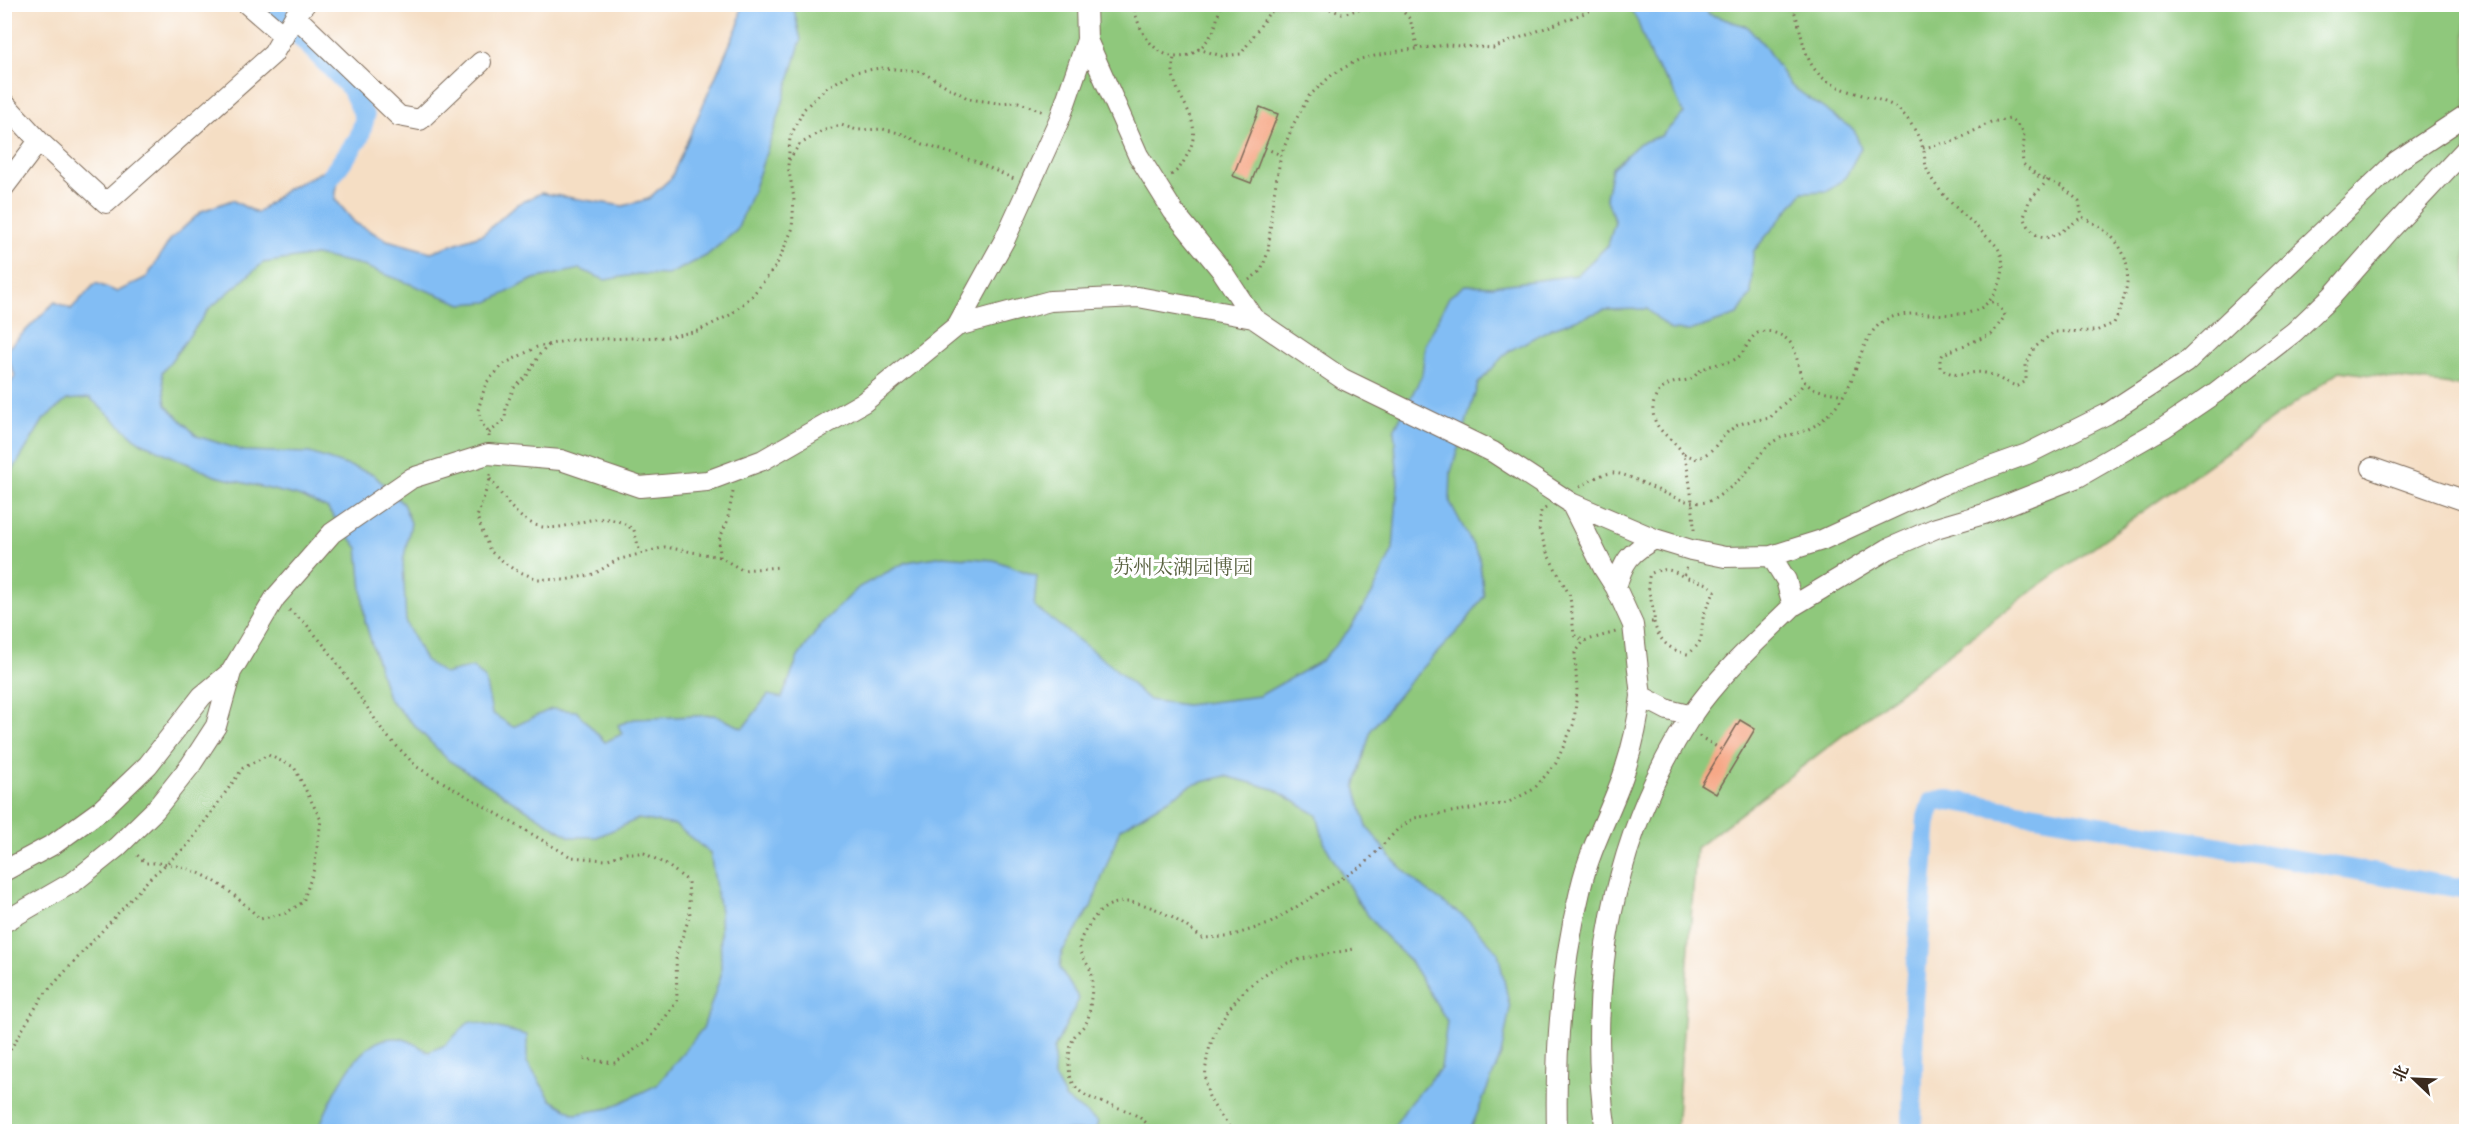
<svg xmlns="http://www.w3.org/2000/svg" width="2471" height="1136" font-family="'IM FELL French Canon','Noto Serif SC',serif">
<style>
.green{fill:#8fc87c;stroke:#65794d;stroke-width:1.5}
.water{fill:#82bdf4;stroke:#5e7489;stroke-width:1.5}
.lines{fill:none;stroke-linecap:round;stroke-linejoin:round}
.canal{stroke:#82bdf4;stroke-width:20}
.building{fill:#f6a887}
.minor-casing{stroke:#7c6958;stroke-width:22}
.path{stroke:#7c6958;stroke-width:3;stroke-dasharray:1.5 4.5;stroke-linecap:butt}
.minor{stroke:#fff;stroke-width:20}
.labels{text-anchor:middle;stroke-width:6;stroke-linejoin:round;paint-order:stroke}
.park-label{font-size:20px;fill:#58613f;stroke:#fff}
</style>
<rect width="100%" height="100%" fill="#fff"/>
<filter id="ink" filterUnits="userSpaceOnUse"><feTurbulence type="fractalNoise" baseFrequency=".0167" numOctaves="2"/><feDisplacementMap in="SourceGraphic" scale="12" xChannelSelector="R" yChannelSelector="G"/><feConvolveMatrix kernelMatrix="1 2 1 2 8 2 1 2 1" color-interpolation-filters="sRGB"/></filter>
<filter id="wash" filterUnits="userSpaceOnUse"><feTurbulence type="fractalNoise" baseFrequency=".008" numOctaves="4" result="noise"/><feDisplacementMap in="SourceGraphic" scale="24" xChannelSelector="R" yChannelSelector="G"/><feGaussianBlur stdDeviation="1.35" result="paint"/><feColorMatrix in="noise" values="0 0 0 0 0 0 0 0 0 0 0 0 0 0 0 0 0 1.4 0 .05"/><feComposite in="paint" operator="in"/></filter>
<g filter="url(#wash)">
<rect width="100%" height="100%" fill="#f5dec4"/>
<path class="green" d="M767 5H2466V387L2340 371 2026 595 1696 848 1676 1131H5L4 465 79 373 283 228 408 260 705 223Z"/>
<path class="water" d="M741 5H793L801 40 779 115 753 191 737 230 706 256 668 275 638 274 605 280 580 269 534 279 488 302 462 304 358 264 315 255 263 263 209 309 162 373 166 405 197 436 244 451 310 453 373 474 403 504 411 523 403 562 406 623 425 660 444 674 473 667 485 679 492 713 513 727 551 709 576 711 605 742 622 734 618 725 634 719 714 715 743 728 768 695 782 698 798 657 822 623 859 587 906 562 943 556 994 560 1037 576 1034 606 1112 666 1149 700 1186 705 1259 696 1321 661 1348 631 1372 594 1393 549 1398 483 1394 430 1422 375 1425 345 1449 297 1465 285 1493 286 1577 275 1608 245 1615 222 1606 197 1612 168 1640 143 1661 136 1684 113 1671 86 1652 61 1637 20 1628 5H1701L1709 14 1748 27 1764 45 1790 85 1854 130 1861 148 1845 178 1828 191 1803 192 1753 252 1751 294 1737 315 1690 331 1671 330 1647 309 1604 310 1550 329 1507 352 1478 384 1451 472 1450 502 1479 557 1484 596 1465 623 1406 686 1371 730 1355 787 1367 827 1394 861 1424 889 1467 919 1498 952 1510 1008 1501 1055 1470 1131H1391L1409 1104 1441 1068 1447 1021 1410 961 1381 932 1360 905 1325 845 1317 815 1274 789 1225 776 1192 785 1120 829 1091 907 1062 952 1060 968 1079 999 1054 1049V1077L1066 1099 1098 1122 1095 1131H317C332 1099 358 1029 403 1039 412 1041 421 1048 429 1052L445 1045 470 1021 527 1035V1062L551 1100 575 1114 610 1108 657 1085 703 1028 721 975 720 912 710 853 675 825 638 819 597 837H570L448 760 388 698 365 621 358 548 327 508 298 496 215 476 138 441 90 398 67 400 44 419 5 483V392L15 376 5 351 55 302 71 309 96 283 117 292 147 277 170 240 202 211 232 200 257 213 287 189 327 169 338 180 335 199 355 223 387 240 431 252 483 234 516 205 541 193 623 206 648 199 671 178 739 23Z"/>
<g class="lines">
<path class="canal" d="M268 4 351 88 365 117 359 138 319 193
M1912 1132 1914 1003 1927 817 1932 802 1949 800 2466 889"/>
</g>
<g id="blocks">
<path class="building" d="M1260 107 1278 114 1251 183 1233 176Z
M1740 720 1755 729 1716 794 1701 785Z"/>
</g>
</g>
<g filter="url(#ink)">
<use href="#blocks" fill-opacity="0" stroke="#7c6958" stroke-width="1.5"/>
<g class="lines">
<defs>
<path id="minor" d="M247 4 284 36
M295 16 399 116 420 120 481 62
M1087 40 1138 155 1173 211 1222 271 1253 318
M4 103 39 141
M4 187 39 141 106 203 273 54 295 16 305 4
M957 326 1005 239 1060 118 1087 40 1086 4
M2372 468 2466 501
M1571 503 1604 569 1616 588 1633 625 1641 696 1668 710 1692 716
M1616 588C1623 561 1630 552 1655 539
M1793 606 1888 549 1936 528 1984 514 2078 477 2165 427 2215 393 2294 332 2332 296 2390 230 2466 149
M4 871 54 844 101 810 148 765 202 696 231 672 275 598 332 533 412 478 488 454 561 460 640 487 707 481 763 460 864 402 957 326 1050 301 1138 297 1253 318 1343 379 1493 452 1571 503 1655 539 1691 550 1725 557 1771 556 1822 540 1949 482 2027 454 2107 414 2185 363 2397 161 2466 115
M4 922 75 881 116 848 155 810 190 766 216 726 231 672
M1557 1132C1555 1049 1561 967 1581 887 1590 848 1610 813 1623 776 1632 749 1638 724 1641 696
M1606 1132C1585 989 1612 838 1691 716 1719 675 1758 640 1793 606L1786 580 1771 556"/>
</defs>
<use href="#minor" class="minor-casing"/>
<path class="path" d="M1134 4C1138 47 1181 81 1211 35 1216 28 1217 17 1220 8L1219 4
M1396 4 1410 19 1418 49
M1198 49 1222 56 1241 54 1269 13 1285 7 1328 8 1342 14 1379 4
M1265 148 1281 155
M1923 148 1955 141 1991 122 2010 119C2033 136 2020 140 2023 164L2038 176 2061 186 2079 201 2082 217C2133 241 2137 275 2114 323L2096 331 2054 332 2034 348 2026 365V381L2018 386C2006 384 1997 376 1986 373 1968 369 1962 382 1940 368V359L1943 354 1992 334 2005 316 2000 307 1989 300
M789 160 799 145 822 131 841 125 857 130 883 129 903 134 923 144 974 161 1014 179
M1171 175C1179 170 1182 165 1186 157 1211 114 1165 98 1174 58
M2048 180 2029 201 2024 217C2040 254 2058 233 2082 217
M1249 280 1261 271 1268 252 1273 199 1281 155 1293 125 1309 96 1333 74 1360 59 1399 51 1447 45 1493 48 1608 4
M489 433 505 419 506 406 514 388 526 377 540 354 549 345
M489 437V433L482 424 478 410 486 383 504 364 537 347 569 340 667 337 698 331 730 315 752 296 776 266 792 230 794 198 788 166 790 137 804 109 826 88 854 72 881 68 920 71 969 99 998 103 1018 102 1044 112
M1684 454 1697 459C1719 449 1717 439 1733 428 1743 421 1758 420 1770 418 1781 404 1795 396 1805 382
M490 474V479L477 517 490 551 513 569 537 579 565 580 594 574 617 560 665 547 720 557
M490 479C502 494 512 514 531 523 560 538 588 511 617 521 623 522 629 527 634 530L640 553
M1580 487C1590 481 1601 473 1613 473 1639 474 1683 513 1712 500 1723 494 1735 484 1744 475 1756 463 1762 447 1778 439 1786 435 1796 434 1804 431 1822 424 1837 407 1846 391 1859 369 1860 340 1881 323 1907 302 1961 327 1986 304 2000 292 2008 267 1999 250 1996 244 1988 238 1984 234 1965 215 1941 197 1929 174 1925 167 1925 159 1924 152 1920 137 1910 119 1898 109 1881 96 1845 95 1823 78 1800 59 1804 29 1791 4
M733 492 727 522 719 540 720 557 742 570 780 567
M1546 508 1541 511 1539 529 1548 555 1570 596 1574 635 1584 641 1616 632
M1694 530C1694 517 1689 464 1683 454 1677 442 1662 435 1656 423 1648 406 1656 388 1673 383 1678 381 1685 381 1691 379 1696 376 1699 370 1705 368 1713 364 1723 364 1731 361 1750 356 1746 326 1772 332 1804 341 1792 364 1805 382 1813 392 1832 392 1843 395
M289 610 306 624 329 651 385 734 417 767 571 857 605 860 626 853H644L667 865 688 881 690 915 676 955 677 1001 649 1040 615 1063 583 1059
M1651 622H1654C1656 605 1644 591 1650 574 1663 567 1672 569 1684 577L1687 566
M1654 622C1658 640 1670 651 1688 654 1705 641 1700 637 1703 619 1704 610 1711 599 1715 591L1708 584 1684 577
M1699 736 1722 750
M4 1060 42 997 151 877 188 845 243 768 268 755 294 767 321 820 314 869 303 902 286 913 260 919C227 886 194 861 146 863L136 854
M1153 1132C1134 1098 1079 1111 1070 1075 1068 1065 1069 1048 1073 1039 1076 1032 1084 1028 1087 1021 1090 1015 1090 1005 1091 998 1092 991 1093 978 1091 971 1086 960 1078 955 1080 942 1082 934 1089 925 1094 918 1122 881 1175 917 1202 938L1227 937 1269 924 1365 864 1397 830 1414 818 1507 803 1534 789 1556 763 1574 723 1577 691 1575 653 1584 641
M1232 1132C1226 1119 1211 1107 1208 1093 1196 1047 1231 994 1270 971 1291 958 1330 954 1354 949"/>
<use href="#minor" class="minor"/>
</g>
</g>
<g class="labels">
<g class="park-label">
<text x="1183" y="574">苏州太湖园博园</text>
</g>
</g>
<rect width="2471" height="1136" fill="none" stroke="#fff" stroke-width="24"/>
<g transform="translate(2414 1079) rotate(293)" stroke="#ffffff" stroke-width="4.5" paint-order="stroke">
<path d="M0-4.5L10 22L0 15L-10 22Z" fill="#3b2a1e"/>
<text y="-9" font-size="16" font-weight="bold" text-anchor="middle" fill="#3b2a1e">北</text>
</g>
</svg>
